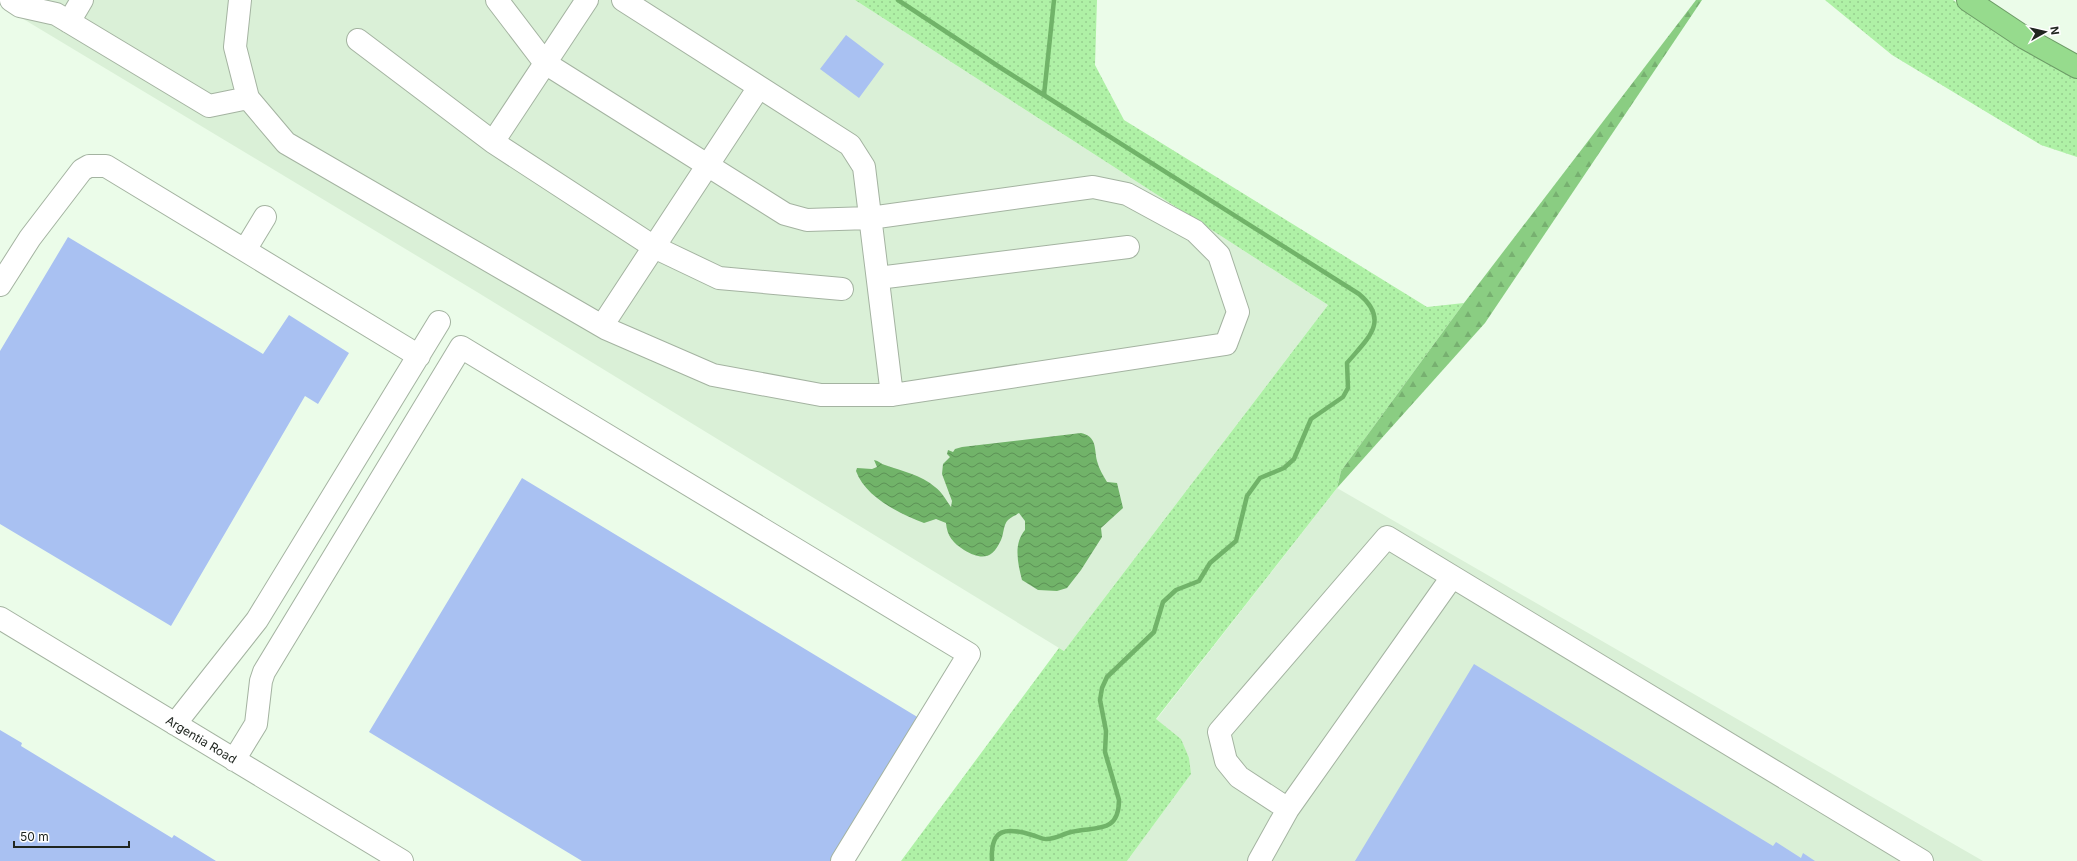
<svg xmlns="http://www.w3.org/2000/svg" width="2077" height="861" font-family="Inter,sans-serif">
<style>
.built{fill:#daf0d7}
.grass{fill:url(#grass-dots)}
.forest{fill:url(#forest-firs)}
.water{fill:url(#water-waves)}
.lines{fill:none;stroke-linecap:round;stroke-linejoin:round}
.stream{stroke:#71b369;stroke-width:4.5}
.building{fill:#a9c1f2}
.minor-casing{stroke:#a4b3a1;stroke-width:24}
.highway-casing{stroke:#6d9c67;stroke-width:24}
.minor{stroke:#fff;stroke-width:22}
.highway{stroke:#96db8d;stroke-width:22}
.labels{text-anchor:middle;stroke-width:3.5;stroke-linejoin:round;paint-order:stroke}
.street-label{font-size:12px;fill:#202620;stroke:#fff}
</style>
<defs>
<pattern id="grass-dots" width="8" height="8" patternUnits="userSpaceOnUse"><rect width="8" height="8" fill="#aff1a6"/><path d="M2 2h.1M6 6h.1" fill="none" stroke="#96ce8f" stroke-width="1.8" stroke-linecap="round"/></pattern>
<pattern id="forest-firs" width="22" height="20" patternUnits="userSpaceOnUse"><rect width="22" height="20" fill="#8acd82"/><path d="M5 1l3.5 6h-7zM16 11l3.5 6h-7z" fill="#77b070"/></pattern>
<pattern id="water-waves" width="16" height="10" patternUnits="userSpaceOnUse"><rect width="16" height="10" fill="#71b369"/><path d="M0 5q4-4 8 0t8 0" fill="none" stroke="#5c9156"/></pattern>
</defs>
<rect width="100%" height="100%" fill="#ebfce9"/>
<path class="built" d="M0 0H855L1328 305 1064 651 477 292 0 5Z
M1337 488 1983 861H1127L1191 774 1181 739 1156 720Z"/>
<path class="grass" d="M855 0H1097L1095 65 1124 120 1427 307 1464 303 1341 471 1337 488 1156 719 1181 739 1189 758 1191 774 1127 861H901L1059 648 1064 651 1328 305Z
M1825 0H1953L2023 47 2077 74V157L2041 145 1892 55Z"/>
<path class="forest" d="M1696 0H1702L1485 323 1337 488 1341 471 1464 303Z"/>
<path class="water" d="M1081 433C1097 437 1094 447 1097 461 1099 469 1103 475 1107 482L1117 483 1123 508 1101 528 1102 537 1081 570 1067 588 1057 591 1038 590 1022 580C1018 564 1013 544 1025 530V521L1019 513C1016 515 1011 517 1008 520 1003 525 1004 534 1001 540 992 560 981 560 964 550 953 543 947 536 946 523L936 519 924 523C900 514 865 497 856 471L857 468 872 469 877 467 874 460C879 461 881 464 885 465 902 471 921 475 935 487 942 492 946 500 951 507L952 501 942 474 943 464 950 457 947 454 948 450 953 452 955 449 962 447Z"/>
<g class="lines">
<path class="stream" d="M898 0 1001 68 1359 294C1391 321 1367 339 1347 363L1348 388 1343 397 1311 419 1294 459 1284 468 1260 478 1247 496 1236 541 1210 563 1199 581 1176 590 1163 602 1154 632 1107 677 1102 688 1100 700 1106 731 1105 752 1119 800C1119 835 1094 826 1071 832 1063 834 1055 839 1047 839 1043 840 1037 836 1032 835 1006 827 990 828 992 861
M1044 95 1054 0"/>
</g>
<path class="building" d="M846 35 884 64 859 98 820 69Z
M68 237 263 354 289 315 349 353 318 404 305 396 171 626 0 524V351Z
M522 478 919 718 834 861H582L369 732Z
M1474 664 1773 846 1776 842 1801 858 1803 853 1815 861H1355Z
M0 730 22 743 21 746 172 838 174 835 216 861H0Z"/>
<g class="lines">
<defs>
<path id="minor" d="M11 0 20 6 56 14 209 106 248 98
M240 0 235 47 248 98 286 143 607 329 713 375 821 395H892L1226 344 1238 312 1219 255 1195 231 1127 194 1093 187 870 218 807 220 785 214 545 63 497 0
M623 0 850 145 864 167 892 395
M69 22 82 0
M358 40 493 142 654 247 719 278 842 289
M493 142 587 0
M245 250 265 217
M878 278 1128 247
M0 285 30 238 82 170 89 166H106L419 356
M602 326 759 87
M1452 577 1288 809 1239 777 1226 761 1219 732 1387 537 1922 861
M0 618 402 861
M175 724 257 620 439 322
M234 760 256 724 261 681 264 672 461 347 969 654 842 861
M1259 861 1288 809"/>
<path id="highway" d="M1968 0 2025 38 2077 67"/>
</defs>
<use href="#minor" class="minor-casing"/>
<use href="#highway" class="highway-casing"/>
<use href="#minor" class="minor"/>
<use href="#highway" class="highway"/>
</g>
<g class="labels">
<g class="street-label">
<text transform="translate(201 740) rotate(31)" y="4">Argentia Road</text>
</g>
</g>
<g transform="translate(2045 32) rotate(82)" stroke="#ffffff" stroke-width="3" paint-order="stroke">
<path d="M0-3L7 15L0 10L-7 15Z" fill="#202620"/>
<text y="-6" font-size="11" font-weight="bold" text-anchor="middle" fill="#202620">N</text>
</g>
<path d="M14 841v6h115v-6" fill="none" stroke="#202620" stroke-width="2"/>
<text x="20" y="841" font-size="12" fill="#202620" stroke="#ffffff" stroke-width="3" paint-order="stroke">50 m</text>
</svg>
